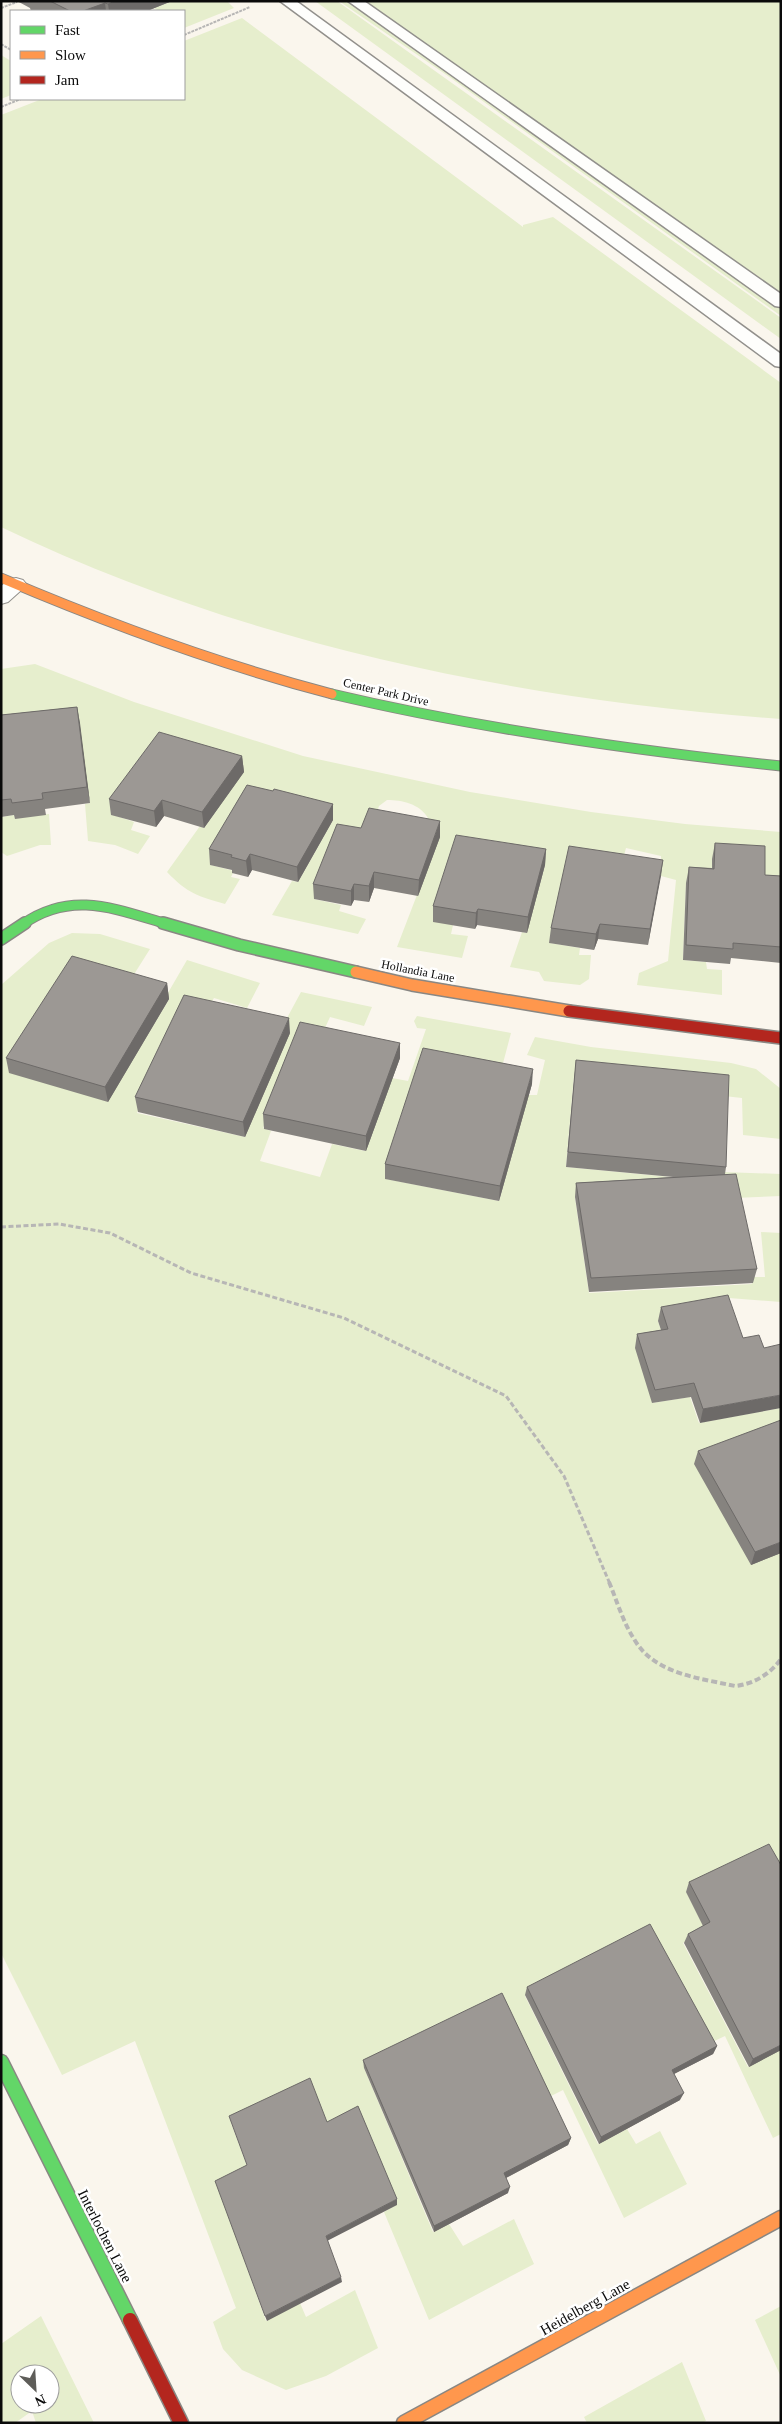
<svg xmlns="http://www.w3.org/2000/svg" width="782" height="2424" font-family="'Times New Roman',serif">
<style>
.green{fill:#e6eecd;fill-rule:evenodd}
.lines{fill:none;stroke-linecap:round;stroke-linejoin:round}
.lane-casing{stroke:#92908c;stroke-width:3}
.street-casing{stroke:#92908c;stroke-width:2}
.fast-far2-casing{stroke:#898783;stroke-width:11}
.fast-far1-casing{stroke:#898783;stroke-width:14}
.fast-casing{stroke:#898783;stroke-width:17}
.slow-far2-casing{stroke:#898783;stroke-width:11}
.slow-far1-casing{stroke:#898783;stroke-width:14}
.slow-casing{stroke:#898783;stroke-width:17}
.jam-far1-casing{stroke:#898783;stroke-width:14}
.jam-casing{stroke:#898783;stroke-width:17}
.path-far2{stroke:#b7b6b5;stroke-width:2;stroke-dasharray:3 1;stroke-linecap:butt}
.path-far1{stroke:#b7b6b5;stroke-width:3;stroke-dasharray:5 2.5;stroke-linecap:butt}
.path{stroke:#b7b6b5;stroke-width:4;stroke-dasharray:6 3;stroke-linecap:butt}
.lane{fill:#fefefc;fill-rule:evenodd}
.street{fill:#fefefc;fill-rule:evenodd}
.fast-far2{stroke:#63d668;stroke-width:9}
.fast-far1{stroke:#63d668;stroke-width:11}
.fast{stroke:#63d668;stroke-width:14}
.slow-far2{stroke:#ff974d;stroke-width:9}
.slow-far1{stroke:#ff974d;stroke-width:11}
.slow{stroke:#ff974d;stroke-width:14}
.jam-far1{stroke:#b3261e;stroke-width:11}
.jam{stroke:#b3261e;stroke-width:14}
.wall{fill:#86837f}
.shaded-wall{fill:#6d6a68}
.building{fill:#9c9894;stroke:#6d6a68}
.labels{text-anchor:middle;stroke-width:5;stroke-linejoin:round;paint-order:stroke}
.street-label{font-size:12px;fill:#0a0a0a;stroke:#fff}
.near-street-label{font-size:15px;fill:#0a0a0a;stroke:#fff}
</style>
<rect width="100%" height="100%" fill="#faf6ed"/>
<path class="green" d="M172 1H227L234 8 184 28V11H159L154 8Z
M315 1H337L781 318V339Z
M339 1H781V316L448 76Z
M242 18 523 227V225L553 217 781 383V719C512 699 245 644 1 527V115L42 99H184V41Z
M1 55 11 61V95L1 99Z
M35 664 134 702 303 756 470 792 591 812 685 824 781 832V892L686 883 683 960 706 962 707 969 722 970V995L637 985 639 973 668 961 676 880 661 876V856L626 848 620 870 550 943 580 948 579 955H591L589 979 580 985 544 981 539 972 510 967 522 932 526 933 545 865 433 921 453 925 451 934 468 936 462 958 397 947 435 848 422 833 428 818C420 804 402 800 387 800L379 806 373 825 314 899 341 905 339 911 366 919 358 934 272 915 292 881 298 882 333 820 211 865 234 871 231 877 240 879 225 904C198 896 188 894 167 872L200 826 204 828 243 772 111 814 134 822 131 830 150 836 138 854 115 845 88 841 85 804 90 803 1 731V669Z
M49 814 51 845H40L7 856 1 852V817L14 815 15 818Z
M72 933 100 934 150 949 126 987 107 1102 169 999 165 998 187 960 260 983 247 1008 214 998 204 1014 186 1010 137 1113 245 1137 280 1031 301 992 372 1007 364 1026 330 1017 319 1041 300 1037 263 1128 271 1131 260 1161 320 1177 332 1144 365 1151 392 1078 408 1081 426 1029 417 1028 414 1021 417 1016 511 1033 502 1067 386 1179 499 1201 528 1095H537L545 1060 527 1055 535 1037 591 1047 731 1063 756 1069 781 1089V1139L743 1135 742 1098 724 1096 725 1090 574 1076 566 1167 723 1182V1172L781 1174V1196L734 1198H575L589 1293 752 1284 750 1277H765L761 1232 781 1233V1302L716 1297 718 1311 658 1321 665 1343 652 1403 690 1397 699 1423 781 1408V1885L686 1891 706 1931 683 1943 748 2067 781 2049V2134L773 2138 725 2036 706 2045 647 1934 525 1996 598 2144 627 2129 636 2144 660 2131 687 2184 624 2218 563 2090 545 2099 364 2068 433 2232 449 2224 463 2246 514 2219 534 2264 429 2320 384 2212 396 2205 327 2129 310 2086 231 2123 249 2171 218 2187 266 2321 300 2303 306 2317 355 2290 378 2348 326 2376 286 2390 242 2370 223 2349 213 2322 236 2308 135 2041 62 2075 1 1953V985L49 943Z
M781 2306V2377L755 2320Z
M41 2316 94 2423H36L32 2411 15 2423H1V2344ZM20 2374H50V2404H20Z
M682 2362 706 2421 702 2423H587L584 2417Z"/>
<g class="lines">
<defs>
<path id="lane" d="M280 1H296L781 354V367L775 366Z
M348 1H364L781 294V307L775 306Z"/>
<path id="street" d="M16 578 23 580 27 585 8 602 1 604V586L9 580Z"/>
<path id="fast-far2" d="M332 694C480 729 630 750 781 766
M23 924C72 890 115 909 167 924"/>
<path id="fast-far1" d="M163 923 239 945 356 972
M1 939 25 923"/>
<path id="fast" d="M1 2062 130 2320"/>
<path id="slow-far2" d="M1 578C109 624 218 664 332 694"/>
<path id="slow-far1" d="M356 972 412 985 569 1011"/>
<path id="slow" d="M404 2423 781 2218"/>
<path id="jam-far1" d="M569 1011 781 1038"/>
<path id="jam" d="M130 2320 181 2423"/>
</defs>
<use href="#lane" class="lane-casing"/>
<use href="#street" class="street-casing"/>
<use href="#fast-far2" class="fast-far2-casing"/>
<use href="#fast-far1" class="fast-far1-casing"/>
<use href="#fast" class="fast-casing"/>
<use href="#slow-far2" class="slow-far2-casing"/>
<use href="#slow-far1" class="slow-far1-casing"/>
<use href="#slow" class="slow-casing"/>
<use href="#jam-far1" class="jam-far1-casing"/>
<use href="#jam" class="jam-casing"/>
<path class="path-far2" d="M1 8 17 2
M184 35 250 7
M1 44 11 50
M1 107 21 99"/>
<path class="path-far1" d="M1 1227 59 1224 110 1233 191 1273 344 1318 506 1396 564 1476 610 1584"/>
<path class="path" d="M609 1582C617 1601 623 1622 634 1639 654 1674 699 1678 735 1686 754 1684 770 1674 781 1659"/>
<use href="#lane" class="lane"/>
<use href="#street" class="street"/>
<use href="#fast-far2" class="fast-far2"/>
<use href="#fast-far1" class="fast-far1"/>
<use href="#fast" class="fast"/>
<use href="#slow-far2" class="slow-far2"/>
<use href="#slow-far1" class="slow-far1"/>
<use href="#slow" class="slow"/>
<use href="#jam-far1" class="jam-far1"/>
<use href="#jam" class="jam"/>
</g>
<path class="wall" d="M17 1H172L147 11H31L30 8Z
M77 707 90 803 45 809 46 815 15 819 14 815 1 817V715Z
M242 756 244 772 204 828 164 816 156 827 111 815 109 799Z
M273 791 333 804V820L298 882 252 870 248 877 232 873V870L210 865 209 849Z
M361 828 440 837 418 896 374 888 369 902 354 900 351 906 314 899 313 884Z
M715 843 765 875 781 876V963L731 958 730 964 683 960 686 883 689 867 712 868V859Z
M546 849 545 865 527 933 477 925 475 929 433 922V906Z
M663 860 648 945 598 939 594 950 549 943 551 928Z
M167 983 169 999 108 1102 9 1073 6 1058Z
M290 1033 245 1137 138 1112 135 1097Z
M400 1043V1058L366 1151 264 1129 263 1114Z
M576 1060 726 1167 725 1174 757 1269 753 1283 589 1292 575 1197 576 1183 673 1177 566 1167Z
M532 1084 499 1201 385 1179V1164Z
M661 1307 743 1338 764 1348 700 1423 691 1397 652 1403 635 1348 637 1334 661 1330 658 1321Z
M698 1451 781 1553 751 1565 694 1464Z
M781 1865V2050L749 2067 684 1943 688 1934 703 1926 686 1892 689 1882Z
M527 1987 717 2046 713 2054 674 2074 680 2100 599 2144 525 1995Z
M363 2060 571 2138 568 2145 506 2178 508 2193 434 2232 364 2068Z"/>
<path class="shaded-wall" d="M115 1H172L147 11H109L108 4Z
M105 3 106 11H83Z
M77 707 80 723 90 803 87 787Z
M242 756 244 772 204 828 202 812Z
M162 800 164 816 156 827 154 811Z
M333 804V820L298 882 297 867Z
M440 821V837L418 896 419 880Z
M546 849 545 865 527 933 528 917Z
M250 854 252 870 248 877 246 861Z
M663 860 661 876 648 945 650 929Z
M374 872V888L369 902V886Z
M354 884V900L351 906V891Z
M478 909 477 925 475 929 476 913Z
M600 924 598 939 594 950 596 934Z
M167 983 169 999 108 1102 105 1087Z
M289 1018 290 1033 245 1137 243 1122Z
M400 1043V1058L366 1151V1136Z
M533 1069 532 1084 499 1201 500 1186Z
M781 1395V1408L700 1423 703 1409Z
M781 1542V1553L751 1565 755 1552Z
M781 2045V2050L749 2067 753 2059Z
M717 2046 713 2054 668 2077 672 2070Z
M684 2093 680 2100 599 2144 601 2137Z
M571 2138 568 2145 502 2180 504 2173Z
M510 2187 508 2193 434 2232V2226Z
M397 2199V2205L327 2241 326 2236Z
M341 2277 342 2282 267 2321 265 2316Z"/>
<path class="building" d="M50 1H115L108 4 105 3 83 11H70Z
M77 707 87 787 42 793 43 799 12 803 11 799 1 800V715Z
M159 732 242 756 202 812 162 800 154 811 109 799Z
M247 785 273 791 274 789 333 804 297 867 250 854 246 861 231 857 232 855 209 849Z
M369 808 440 821 419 880 374 872 369 886 354 884 351 891 313 884 337 824 361 828Z
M456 835 546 849 528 917 478 909 476 913 433 906Z
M715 843 765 846V875L781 876V947L733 943V949L686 945 689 867 714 869Z
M569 846 663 860 650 929 600 924 596 934 551 928Z
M72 956 167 983 105 1087 6 1058Z
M184 995 289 1018 243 1122 135 1097Z
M300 1022 400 1043 366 1136 263 1114Z
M423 1048 533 1069 500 1186 385 1164Z
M576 1060 729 1075 726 1167 568 1152Z
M736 1174 757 1269 591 1278 576 1183Z
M728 1295 743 1338 759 1335 764 1348 781 1344V1395L703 1409 694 1383 655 1390 637 1334 668 1329 661 1307Z
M781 1420V1542L755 1552 698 1451Z
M769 1844 781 1865V2045L753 2059 688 1934 710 1922 689 1882Z
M650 1924 717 2046 672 2070 684 2093 601 2137 527 1987Z
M502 1993 571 2138 504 2173 510 2187 434 2226 363 2060Z
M310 2078 327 2122 358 2106 397 2199 326 2236 341 2277 265 2316 215 2181 247 2165 229 2116Z"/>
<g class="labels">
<g class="street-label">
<text transform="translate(386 692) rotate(13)" y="4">Center Park Drive</text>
<text transform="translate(418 971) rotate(11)" y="4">Hollandia Lane</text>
</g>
<g class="near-street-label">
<text transform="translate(105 2236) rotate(63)" y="5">Interlochen Lane</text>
<text transform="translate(585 2307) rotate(-29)" y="5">Heidelberg Lane</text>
</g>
</g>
<rect width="782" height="2424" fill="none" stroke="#0a0a0a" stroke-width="5"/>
<rect x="10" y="10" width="175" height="90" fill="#ffffff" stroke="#9d9d9d"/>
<rect x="20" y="26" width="25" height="8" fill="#63d668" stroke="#9d9d9d"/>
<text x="55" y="35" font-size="15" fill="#0a0a0a">Fast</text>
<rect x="20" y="51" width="25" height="8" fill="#ff974d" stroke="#9d9d9d"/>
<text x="55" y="60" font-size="15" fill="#0a0a0a">Slow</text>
<rect x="20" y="76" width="25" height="8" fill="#b3261e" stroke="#9d9d9d"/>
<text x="55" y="85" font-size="15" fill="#0a0a0a">Jam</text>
<g transform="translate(35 2389) rotate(155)"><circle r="24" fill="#ffffff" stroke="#9d9d9d"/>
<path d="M0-4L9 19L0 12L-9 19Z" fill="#5e5d59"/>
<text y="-8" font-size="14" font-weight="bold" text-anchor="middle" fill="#0a0a0a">N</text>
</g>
</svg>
